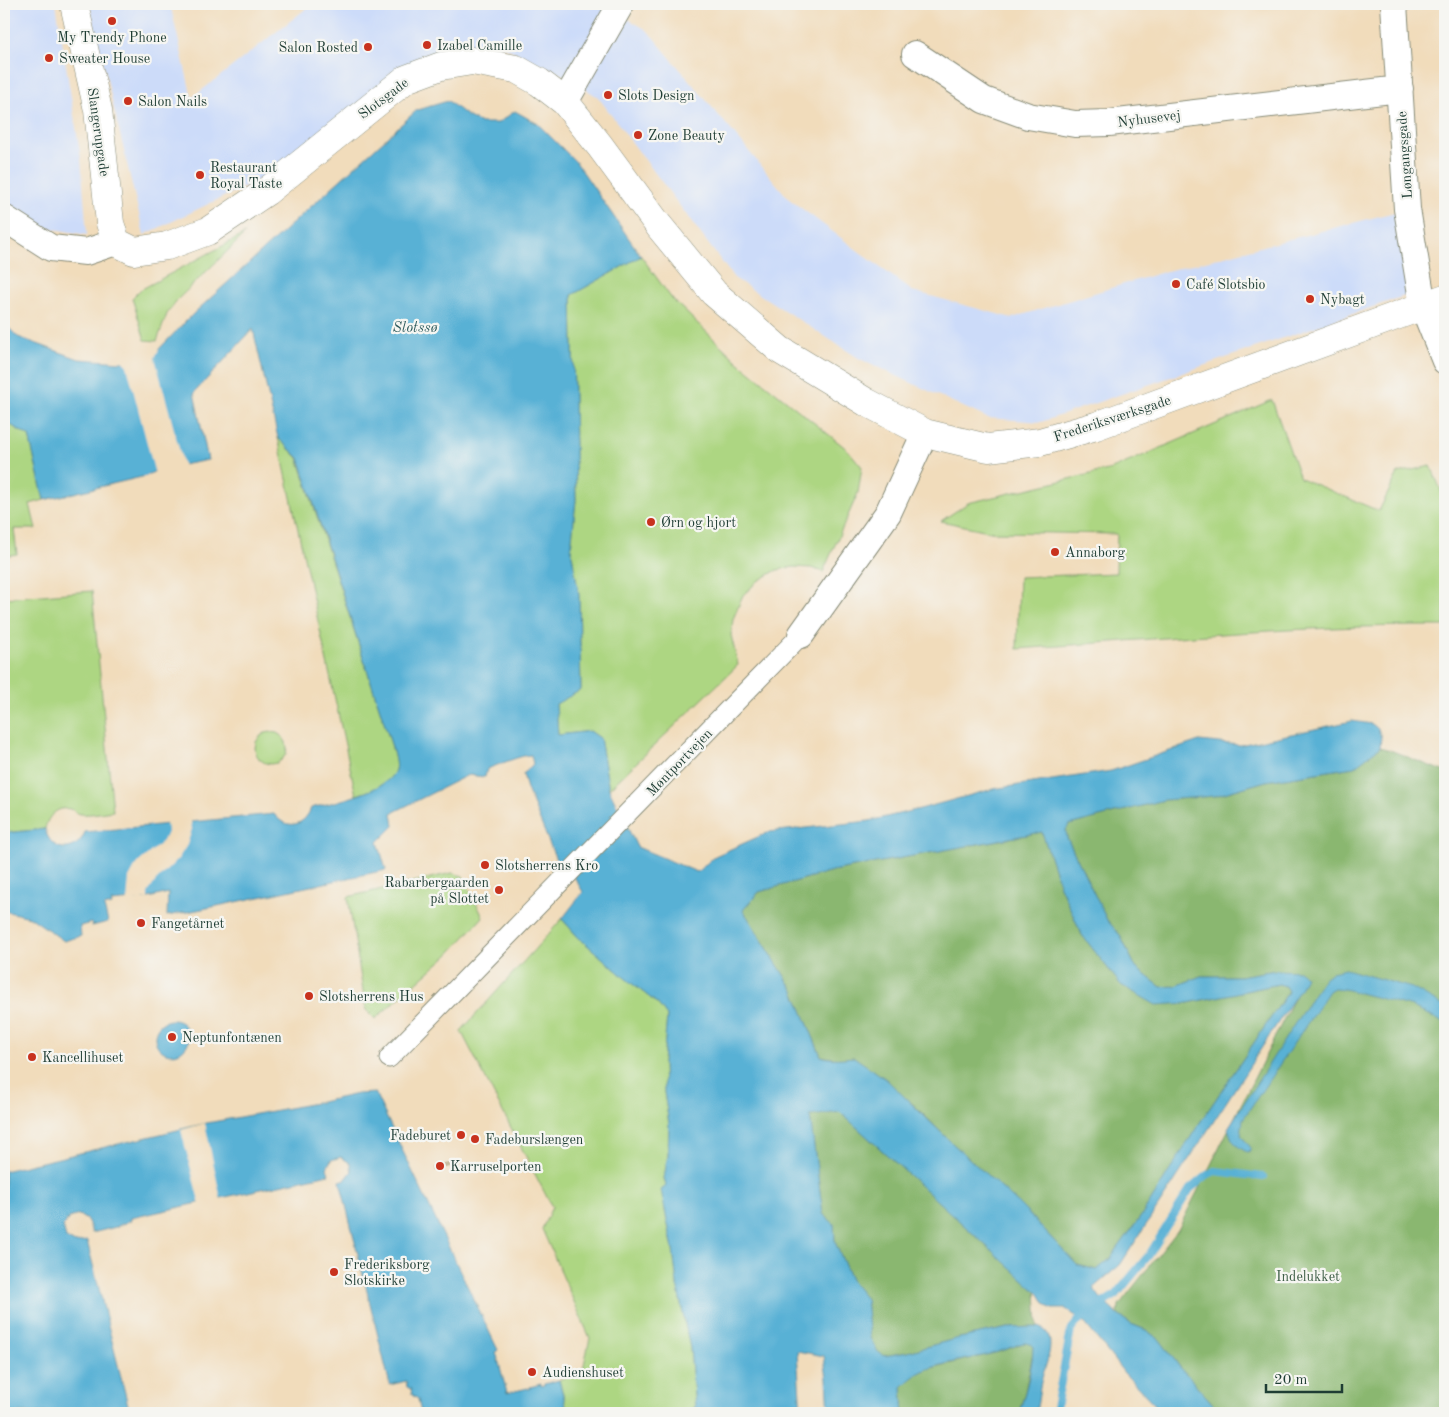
<svg xmlns="http://www.w3.org/2000/svg" width="1449" height="1417" font-family="'Old Standard TT',serif">
<style>
.built{fill:#ccdbf9}
.green{fill:#add682;stroke:#668a5b}
.forest{fill:#8ab770;stroke:#547a52}
.water{fill:#58b1d5;stroke:#3c7784;fill-rule:evenodd}
.pier{fill:#f1dcbb}
.lines{fill:none;stroke-linecap:round;stroke-linejoin:round}
.stream{stroke:#58b1d5;stroke-width:8}
.pedestrian-tunnel{stroke:#c7bca0;stroke-width:19;stroke-dasharray:19 9;stroke-linecap:butt}
.pedestrian-casing{stroke:#888c78;stroke-width:21}
.minor-casing{stroke:#888c78;stroke-width:28}
.tertiary-casing{stroke:#888c78;stroke-width:29}
.pedestrian{stroke:#fff;stroke-width:19}
.minor{stroke:#fff;stroke-width:26}
.tertiary{stroke:#fff;stroke-width:28}
.poi-dot{fill:#c8321e;stroke:#f6f6f2;stroke-width:2}
.labels{text-anchor:middle;stroke-width:4.5;stroke-linejoin:round;paint-order:stroke}
.poi-label{font-size:14px;fill:#1f3d34;stroke:#f6f6f2;text-anchor:start}
.street-label{font-size:14px;fill:#1f3d34;stroke:#f6f6f2}
.park-label{font-size:14px;fill:#3b5c44;stroke:#f6f6f2}
.water-label{font-size:15px;font-style:italic;fill:#2d5a5c;stroke:#f6f6f2}
</style>
<rect width="100%" height="100%" fill="#f6f6f2"/>
<filter id="ink" filterUnits="userSpaceOnUse"><feTurbulence type="fractalNoise" baseFrequency=".02" numOctaves="2"/><feDisplacementMap in="SourceGraphic" scale="10" xChannelSelector="R" yChannelSelector="G"/><feConvolveMatrix kernelMatrix="1 2 1 2 8 2 1 2 1" color-interpolation-filters="sRGB"/></filter>
<filter id="wash" filterUnits="userSpaceOnUse"><feTurbulence type="fractalNoise" baseFrequency=".0096" numOctaves="4" result="noise"/><feDisplacementMap in="SourceGraphic" scale="20" xChannelSelector="R" yChannelSelector="G"/><feGaussianBlur stdDeviation="1.12" result="paint"/><feColorMatrix in="noise" values="0 0 0 0 0 0 0 0 0 0 0 0 0 0 0 0 0 1.4 0 .05"/><feComposite in="paint" operator="in"/></filter>
<g filter="url(#wash)">
<rect width="100%" height="100%" fill="#f1dcbb"/>
<path class="built" d="M4 4H56L81 159 87 235 4 220Z
M89 4H170L192 98 312 4H602L647 30 789 199 912 291 1012 318 1167 271 1407 209 1413 293 1041 422 987 418 860 359 734 278 598 97 565 76 502 46 453 50 273 173 144 235Z"/>
<path class="green" d="M245 234 177 300 167 314 157 341 145 340 132 298 140 290Z
M641 256 672 299 738 362 848 450 862 467 858 493 823 572 811 568 794 567 777 570 758 581 743 595 733 619 731 635 738 665 609 789 600 738 590 731 558 735 556 703 581 690 579 595 571 549 576 500 572 295Z
M1272 400 1300 478 1379 511 1398 473 1431 466 1445 500V626C1302 625 1159 639 1017 649L1019 577 1116 573 1117 534 993 532 941 521 968 503 1112 469Z
M4 421 29 436 44 500 30 504 36 529H14L17 554 4 556Z
M278 438 298 458 392 747C393 754 397 763 395 770 391 785 369 791 356 795Z
M92 591 113 811C103 812 91 815 81 814 77 814 74 810 70 809 57 806 47 817 45 829L4 833V598Z
M255 748a16 16 0 1 1 32 0a16 16 0 1 1-32 0Z
M452 873 463 876 483 917 449 954 375 1019 366 1010 348 897Z
M562 919 578 937 625 978 658 1004 667 1016 663 1062 664 1092 669 1124 668 1155 664 1178 666 1186 665 1211 673 1249 677 1284 690 1348 695 1407 689 1413H568L559 1380 583 1369 590 1338 542 1229 552 1207 461 1031Z"/>
<path class="forest" d="M1380 747 1390 750 1445 772V1413H1221L1179 1366 1160 1340 1146 1330 1131 1324 1118 1315 1119 1305 1178 1230 1305 977 1276 970 1240 976H1201L1176 986 1161 987 1136 968 1120 935 1107 920 1067 838 1066 830 1069 825 1164 800 1214 796 1266 781 1354 767Z
M1042 832 1060 886 1082 935 1121 985 1188 1003 1279 984 1285 986 1288 991 1287 994 1199 1124 1142 1215 1110 1259 1097 1270 1077 1265 1021 1206 952 1143 914 1105 854 1057 838 1059 821 1056 794 991 743 910 759 892 832 871Z
M840 1112 1036 1291 1038 1327 1008 1328 955 1339 908 1352 883 1356 877 1351 870 1338 866 1299 852 1282 835 1242 834 1224 823 1214 810 1116Z
M1023 1343H1030L1033 1346V1352L1025 1392 1019 1413H904L902 1387 911 1377 927 1369 1002 1351Z"/>
<path class="water" d="M448 101 467 116 481 123H498L515 111 538 124 576 162 641 256 572 295 576 500 571 549 579 595 581 690 556 704 558 735 590 731 600 738 609 789 637 847 697 872 715 856 769 832 869 821 920 809 993 789 1111 771 1199 741 1240 745 1352 721 1372 724 1378 729 1381 737 1380 747 1354 767 1266 781 1214 796 1164 800 1069 825 1066 830 1067 838 1107 920 1120 935 1136 968 1161 987 1176 986 1201 976H1240L1276 970 1300 971 1306 977 1300 989 1120 1265 1093 1288 1103 1301 1118 1315 1131 1324 1146 1330 1160 1340 1179 1366 1221 1413H1163L1125 1374 1084 1322 1066 1309H1052L1045 1304 1039 1294 840 1112 810 1116 823 1214 834 1224 835 1242 852 1282 866 1299 870 1338 877 1351 884 1356 908 1352 955 1339 1008 1328 1038 1327C1043 1328 1047 1331 1049 1337 1053 1350 1044 1369 1041 1382 1039 1393 1038 1403 1036 1413H1019C1025 1393 1033 1367 1033 1346 1027 1341 1021 1343 1015 1346 987 1358 956 1359 928 1369 917 1373 910 1379 902 1387L904 1413H829L827 1379 824 1356 797 1351 801 1413H689L695 1407 690 1348 677 1284 673 1249 661 1190 666 1186 664 1178 668 1155 669 1124 664 1092 663 1062 667 1016 658 1004 625 978 578 937 562 919 583 892 569 868 562 874 527 789 523 774 533 764 531 755C521 755 498 765 487 769L485 777 468 775 392 813 394 826 378 842 386 870C313 885 240 902 167 916L168 893 145 899 111 902 112 905 104 907 108 922 92 926 91 923 80 926 81 936 64 941 30 917 4 911V833L45 829C51 853 76 855 85 832L274 814C286 830 304 827 311 808 330 803 389 791 395 770 397 763 393 754 392 747L299 458 278 438 253 329 194 393 208 460 157 470 146 476 44 500 29 436 4 421V323L18 337 79 359 122 362 139 358 156 352 193 314 417 110ZM1042 832 1060 886 1082 935 1121 985 1156 1005 1188 1003 1279 984 1285 986 1288 991 1287 994 1199 1124 1142 1215 1110 1259 1097 1270 1077 1265 1021 1206 952 1143 886 1079 854 1057C843 1058 832 1060 821 1056L794 991 743 910 759 892 832 871Z
M1345 969 1412 988 1445 1007V1024L1413 1007 1344 989 1334 988 1329 991 1243 1119 1241 1135 1251 1148 1250 1151 1247 1152C1235 1146 1231 1140 1228 1128L1324 978 1332 972Z
M155 1037a17 17 0 1 1 34 0a17 17 0 1 1-34 0Z
M375 1093 498 1350 496 1352 507 1393 528 1388V1389H530V1387L541 1384V1386L544 1385V1384L559 1380 568 1413H421L418 1399 412 1395 411 1389 407 1387 406 1381 390 1385 340 1181 346 1179 352 1171 350 1163 341 1157 331 1160 327 1168 329 1174 131 1218V1220L116 1227 92 1233 88 1221 79 1215 69 1218 63 1226 66 1238 75 1243 87 1241 130 1413H4V1171L207 1123 321 1102 357 1094Z"/>
<path class="pier" d="M159 349 155 358 184 467 168 469 155 474 127 366 122 359 138 356Z
M191 820 192 829 187 845 178 859 155 882 148 893V899L127 902 129 878 135 867 140 861 163 841 167 832 166 822Z
M205 1123 221 1200 200 1205 181 1130Z"/>
<g class="lines">
<path class="stream" d="M1098 1306 1116 1295 1149 1255 1190 1189 1207 1175 1215 1171 1263 1177
M1055 1413 1071 1330 1084 1314 1088 1312"/>
</g>
</g>
<g filter="url(#ink)">
<g class="lines">
<path class="pedestrian-tunnel" d="M440 1164 441 1168"/>
<defs>
<path id="pedestrian" d="M389 1058 801 635"/>
<path id="minor" d="M1394 4 1407 209 1423 306 1445 361
M915 54 984 100 1028 116 1075 124 1109 123 1400 89
M565 102 621 4
M4 218 51 248 86 252 116 242
M801 635 888 513 925 433"/>
<path id="tertiary" d="M74 4 98 110 110 223 116 242 134 251 167 246 208 231 266 192 406 79 441 66 472 61 516 69 539 82 565 102 600 146 659 226 714 293 780 350 866 402 925 433 988 448 1040 442 1096 426 1445 298"/>
</defs>
<use href="#pedestrian" class="pedestrian-casing"/>
<use href="#minor" class="minor-casing"/>
<use href="#tertiary" class="tertiary-casing"/>
<use href="#pedestrian" class="pedestrian"/>
<use href="#minor" class="minor"/>
<use href="#tertiary" class="tertiary"/>
</g>
</g>
<g class="poi-dot">
<circle cx="112" cy="21" r="5"/>
<circle cx="427" cy="45" r="5"/>
<circle cx="368" cy="47" r="5"/>
<circle cx="49" cy="58" r="5"/>
<circle cx="608" cy="95" r="5"/>
<circle cx="128" cy="101" r="5"/>
<circle cx="638" cy="135" r="5"/>
<circle cx="200" cy="175" r="5"/>
<circle cx="1176" cy="284" r="5"/>
<circle cx="1310" cy="299" r="5"/>
<circle cx="651" cy="522" r="5"/>
<circle cx="1055" cy="552" r="5"/>
<circle cx="485" cy="865" r="5"/>
<circle cx="499" cy="890" r="5"/>
<circle cx="141" cy="923" r="5"/>
<circle cx="309" cy="996" r="5"/>
<circle cx="172" cy="1037" r="5"/>
<circle cx="32" cy="1057" r="5"/>
<circle cx="461" cy="1135" r="5"/>
<circle cx="475" cy="1139" r="5"/>
<circle cx="440" cy="1166" r="5"/>
<circle cx="334" cy="1272" r="5"/>
<circle cx="532" cy="1372" r="5"/>
</g>
<g class="labels">
<g class="poi-label">
<text x="112" y="42" text-anchor="middle">My Trendy Phone</text>
<text x="437" y="50">Izabel Camille</text>
<text x="358" y="52" text-anchor="end">Salon Rosted</text>
<text x="59" y="63">Sweater House</text>
<text x="618" y="100">Slots Design</text>
<text x="138" y="106">Salon Nails</text>
<text x="648" y="140">Zone Beauty</text>
<text x="210" y="172">Restaurant<tspan x="210" dy="16">Royal Taste</tspan></text>
<text x="1186" y="289">Café Slotsbio</text>
<text x="1320" y="304">Nybagt</text>
<text x="661" y="527">Ørn og hjort</text>
<text x="1065" y="557">Annaborg</text>
<text x="495" y="870">Slotsherrens Kro</text>
<text x="489" y="887" text-anchor="end">Rabarbergaarden<tspan x="489" dy="16">på Slottet</tspan></text>
<text x="151" y="928">Fangetårnet</text>
<text x="319" y="1001">Slotsherrens Hus</text>
<text x="182" y="1042">Neptunfontænen</text>
<text x="42" y="1062">Kancellihuset</text>
<text x="451" y="1140" text-anchor="end">Fadeburet</text>
<text x="485" y="1144">Fadeburslængen</text>
<text x="450" y="1171">Karruselporten</text>
<text x="344" y="1269">Frederiksborg<tspan x="344" dy="16">Slotskirke</tspan></text>
<text x="542" y="1377">Audienshuset</text>
</g>
<g class="street-label">
<text transform="translate(383 98) rotate(-37)" y="5">Slotsgade</text>
<text transform="translate(1149 118) rotate(-7)" y="5">Nyhusevej</text>
<text transform="translate(99 132) rotate(82)" y="5">Slangerupgade</text>
<text transform="translate(1404 155) rotate(-94)" y="5">Løngangsgade</text>
<text transform="translate(1112 418) rotate(-18)" y="5">Frederiksværksgade</text>
<text transform="translate(679 762) rotate(-46)" y="5">Møntportvejen</text>
</g>
<g class="park-label">
<text x="1308" y="1281">Indelukket</text>
</g>
<g class="water-label">
<text x="415" y="332">Slotssø</text>
</g>
</g>
<rect width="1449" height="1417" fill="none" stroke="#f6f6f2" stroke-width="20"/>
<path d="M1266 1384v8h76v-8" fill="none" stroke="#1f3d34" stroke-width="2.5"/>
<text x="1274" y="1384" font-size="15" fill="#1f3d34" stroke="#f6f6f2" stroke-width="4" paint-order="stroke">20 m</text>
</svg>
